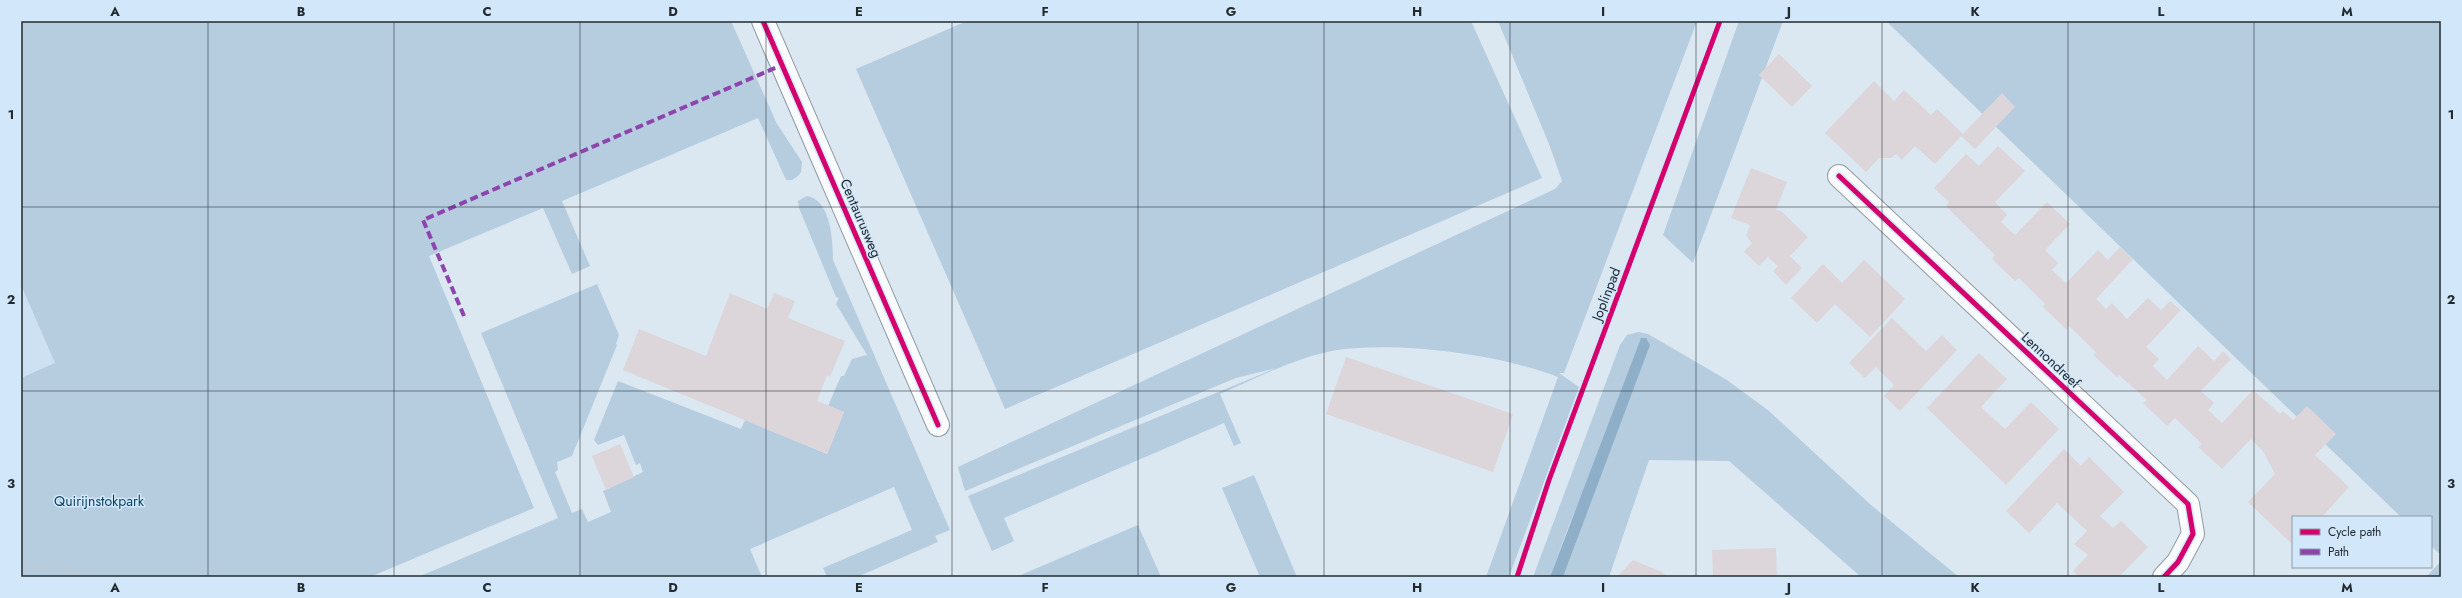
<svg xmlns="http://www.w3.org/2000/svg" width="2462" height="598" font-family="Jost,sans-serif">
<style>
.built{fill:#cde1f3}
.green{fill:#b6cde0}
.water{fill:#8fafc9}
.building{fill:#dcd6da}
.lines{fill:none;stroke-linecap:round;stroke-linejoin:round}
.street-casing{stroke:#939ca3;stroke-width:24}
.path{stroke:#c5c8cc;stroke-width:2.5;stroke-dasharray:3 3;stroke-linecap:butt}
.street{stroke:#fafbfd;stroke-width:22}
.quiet{stroke:#8e44ad;stroke-width:4;stroke-dasharray:8 4;stroke-linecap:butt}
.cycleway-casing{stroke:#d2e8fa;stroke-width:8}
.cycleway{stroke:#d6006c;stroke-width:5}
.grid{fill:none;stroke:#232b31;stroke-width:1;stroke-opacity:0.55}
.labels{text-anchor:middle;stroke-width:3;stroke-linejoin:round;paint-order:stroke}
.street-label{font-size:14px;fill:#232b31;stroke:#d2e8fa}
.park-label{font-size:14px;fill:#0b3d5e;stroke:#d2e8fa}
.neatline{fill:none;stroke:#232b31;stroke-width:1.5}
.grid-label{font-size:13px;text-anchor:middle;font-weight:bold;fill:#232b31}
</style>
<rect width="100%" height="100%" fill="#dbe7f1"/>
<path class="built" d="M21 199 97 362 21 394Z"/>
<path class="green" d="M21 21H731L777 124 802 162 801 172 798 176 792 180H786L758 118 562 201 590 266 572 274 543 208 429 256 534 508 370 577H21V378L55 363 21 285Z
M967 21H1471L1542 178 1005 409 856 69Z
M1498 21H1697L1564 373H1559L1579 387 1509 577H1486L1558 377C1500 354 1398 341 1337 350 1296 357 1257 378 1220 394L1241 443 1234 446 1224 423 1004 518 1014 541 992 551 968 496 1276 368 1236 378 965 491 958 467 1555 189 1562 181 1549 144Z
M1739 21H1783L1693 263 1663 235Z
M1886 21H2441V555L2431 546V517H2401Z
M807 196C831 200 833 241 833 260L950 530 935 536 938 542 857 577H827L823 568 912 530 894 487 750 549 762 577H418L558 518 481 333 597 284 619 335 616 344 617 345 572 456 557 462 558 470 555 472 572 513 582 509 588 522 611 512 603 491 643 472 640 463 636 465 624 435 598 445 594 440 618 381 741 429 745 420 827 454 844 412 828 406 841 376H844L852 359 867 355 836 304 839 298 836 297 799 208 798 201Z
M1639 332 1648 334 1727 380 1769 411 1871 505 1959 577H1861L1729 461 1649 460 1609 577H1563L1649 342 1569 525 1550 577H1533L1620 345 1627 335Z
M1254 475 1297 577H1260L1222 488Z
M1138 525 1161 577H1016Z
M2441 561V577H2426Z"/>
<path class="water" d="M1641 338H1646L1650 345 1563 577H1550Z"/>
<path class="building" d="M1779 54 1812 86 1792 107 1759 75Z
M1874 81 1894 101 1904 90 1931 115 1937 109 1963 134 2002 93 2015 107 1975 149 1961 136 1935 164 1915 146 1902 160 1896 154 1891 158H1879L1866 172 1825 133Z
M1998 146 2025 171 1995 202 2007 215 2001 222 2015 235 2047 202 2070 224 2045 250 2058 263 2052 270 2066 283 2098 250 2108 260 2120 247 2133 259 2096 299 2106 309 2112 303 2127 319 2148 298 2161 310 2170 301 2181 310 2146 347 2159 359 2153 366 2167 380 2198 346 2214 361 2223 351 2231 359 2201 391 2214 403 2208 410 2222 423 2253 390 2280 414 2283 411 2293 420 2307 406 2336 434 2315 455 2349 487 2322 517H2293V545L2248 502 2275 474 2263 451 2251 439 2222 469 2198 447 2202 444 2175 418 2167 426 2143 403 2147 400 2119 375 2117 377 2093 355 2096 352 2069 326 2066 329 2043 307 2045 304 2019 278 2015 281 1992 259 1995 255 1946 206 1949 202 1934 188 1966 154 1979 166Z
M1751 168 1787 182 1776 210 1781 211 1808 237 1790 256 1802 268 1786 285 1773 271 1778 266 1768 257 1759 266 1744 252 1752 243 1746 236 1750 225 1731 218Z
M1864 260 1905 299 1870 337 1835 304 1817 323 1791 298 1823 264 1842 283Z
M730 293 767 309 774 293 795 301 788 318 845 341 830 377 827 375 817 401 844 412 827 454 623 370 639 329 706 356Z
M1892 318 1926 351 1942 335 1957 350 1900 411 1884 396 1894 385 1876 367 1865 378 1849 363Z
M1979 353 2007 379 1981 407 2005 429 2031 402 2059 429 2006 485 1927 408Z
M1346 357 1513 414 1493 472 1326 414Z
M620 444 634 477 606 490 592 456Z
M2064 449 2081 466 2089 457 2124 492 2100 516 2113 528 2121 521 2148 547 2119 577H2079L2073 571 2088 555 2074 544 2087 531 2057 503 2029 533 2006 511Z
M1776 548 1777 577H1713L1712 550Z
M1633 560 1662 572 1668 577H1617Z"/>
<g class="lines">
<defs>
<path id="street" d="M763 21 938 425
M1839 176 2188 504 2193 534 2178 562 2164 577"/>
</defs>
<use href="#street" class="street-casing"/>
<path class="path" d="M21 570C43 565 63 561 81 577"/>
<use href="#street" class="street"/>
<path class="quiet" d="M464 316 423 220 782 65"/>
<defs>
<path id="cycleway" d="M763 21 938 425
M1839 176 2188 504 2193 534 2178 562 2164 577
M1517 577 1549 480 1720 21"/>
</defs>
<use href="#cycleway" class="cycleway-casing"/>
<use href="#cycleway" class="cycleway"/>
</g>
<path class="grid" d="M208 21V577M394 21V577M580 21V577M766 21V577M952 21V577M1138 21V577M1324 21V577M1510 21V577M1696 21V577M1882 21V577M2068 21V577M2254 21V577M21 207H2441M21 391H2441"/>
<g class="labels">
<g class="street-label">
<text transform="translate(861 218) rotate(67)" y="5">Centaurusweg</text>
<text transform="translate(1606 294) rotate(-69)" y="5">Joplinpad</text>
<text transform="translate(2051 360) rotate(43)" y="5">Lennondreef</text>
</g>
<g class="park-label">
<text x="99" y="506">Quirijnstokpark</text>
</g>
</g>
<rect width="2462" height="598" fill="none" stroke="#d2e8fa" stroke-width="44"/>
<rect x="2292" y="516" width="140" height="52" fill="#d2e8fa" stroke="#8c9caa"/>
<rect x="2300" y="529" width="20" height="6" fill="#d6006c" stroke="#8c9caa"/>
<text x="2328" y="536" font-size="12" fill="#232b31">Cycle path</text>
<rect x="2300" y="549" width="20" height="6" fill="#8e44ad" stroke="#8c9caa"/>
<text x="2328" y="556" font-size="12" fill="#232b31">Path</text>
<rect x="22" y="22" width="2418" height="554" class="neatline"/>
<g class="grid-label">
<text x="115" y="16">A</text>
<text x="301" y="16">B</text>
<text x="487" y="16">C</text>
<text x="673" y="16">D</text>
<text x="859" y="16">E</text>
<text x="1045" y="16">F</text>
<text x="1231" y="16">G</text>
<text x="1417" y="16">H</text>
<text x="1603" y="16">I</text>
<text x="1789" y="16">J</text>
<text x="1975" y="16">K</text>
<text x="2161" y="16">L</text>
<text x="2347" y="16">M</text>
<text x="11" y="119">1</text>
<text x="2451" y="119">1</text>
<text x="11" y="304">2</text>
<text x="2451" y="304">2</text>
<text x="11" y="488">3</text>
<text x="2451" y="488">3</text>
<text x="115" y="592">A</text>
<text x="301" y="592">B</text>
<text x="487" y="592">C</text>
<text x="673" y="592">D</text>
<text x="859" y="592">E</text>
<text x="1045" y="592">F</text>
<text x="1231" y="592">G</text>
<text x="1417" y="592">H</text>
<text x="1603" y="592">I</text>
<text x="1789" y="592">J</text>
<text x="1975" y="592">K</text>
<text x="2161" y="592">L</text>
<text x="2347" y="592">M</text>
</g>
</svg>
